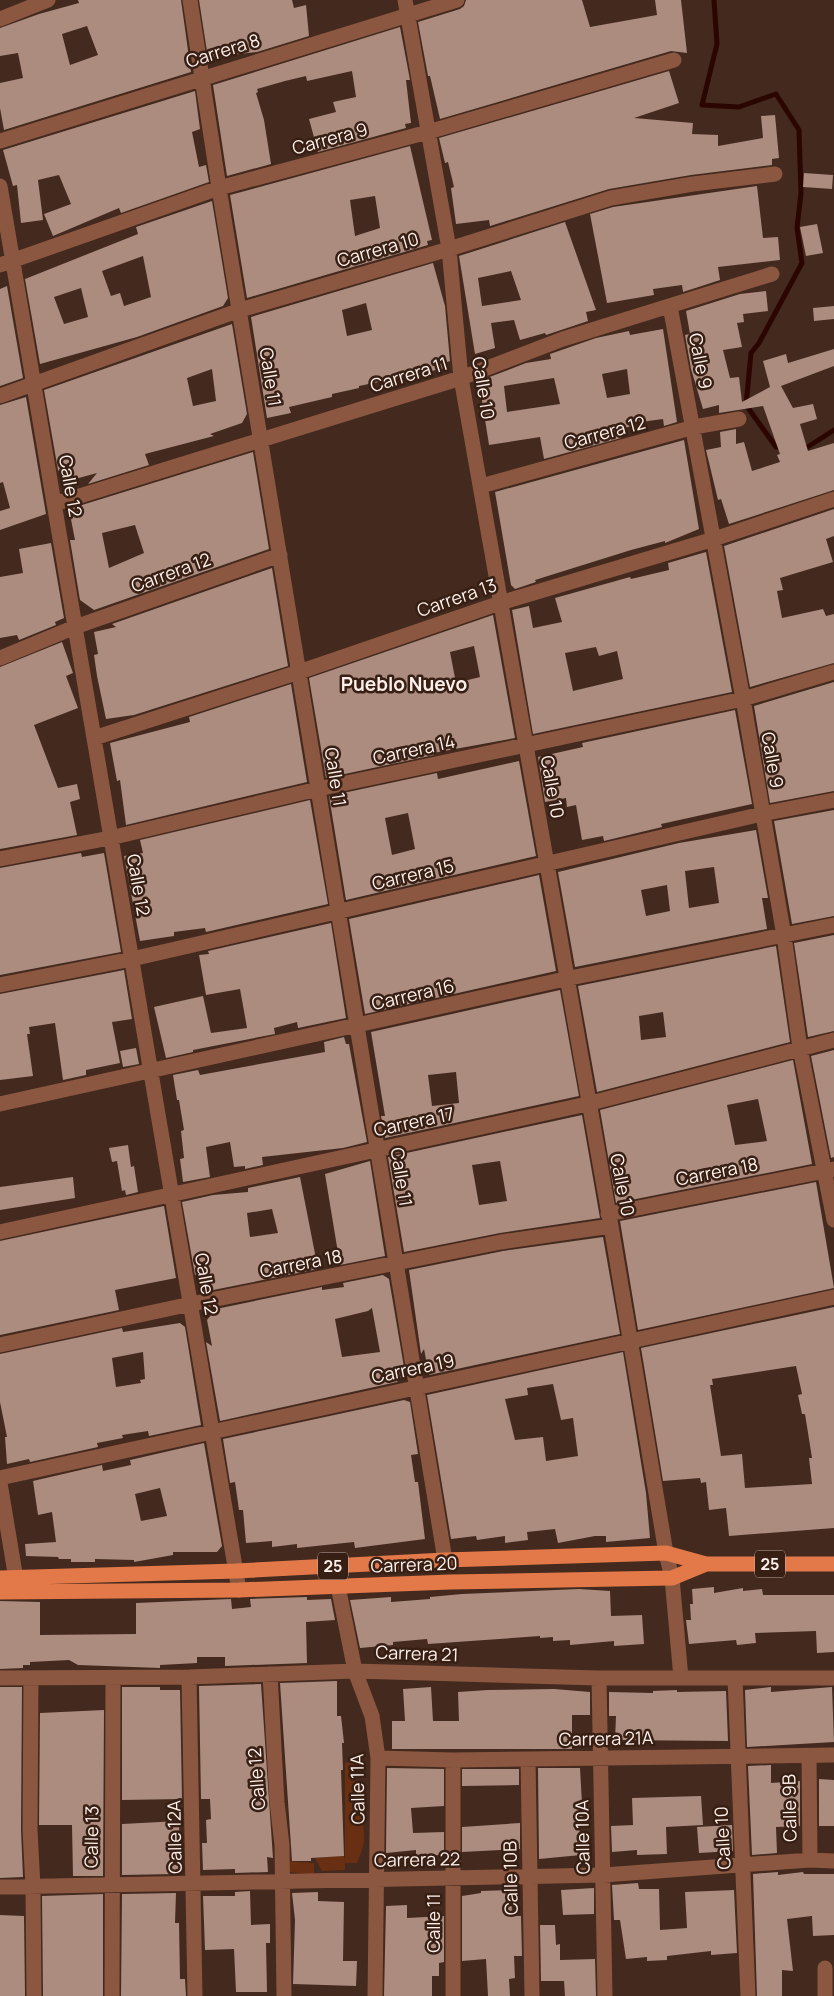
<svg xmlns="http://www.w3.org/2000/svg" width="834" height="1996" font-family="Manrope,sans-serif">
<style>
.green{fill:#692f13}
.lines{fill:none;stroke-linecap:round;stroke-linejoin:round}
.stream{stroke:#2b0600;stroke-width:5}
.building{fill:#ab8c7f;fill-rule:evenodd}
.street{stroke:#8b5740;stroke-width:15}
.primary{stroke:#e37948;stroke-width:15}
.labels{text-anchor:middle;stroke-width:5;stroke-linejoin:round;paint-order:stroke}
.shield{fill:#381f14;stroke:#c2b1a9;stroke-width:1}
.shield-label{font-size:16px;font-weight:bold;fill:#fdefe9}
.street-label{font-size:18px;fill:#fdefe9;stroke:#381f14}
.neighbourhood-label{font-size:19px;font-weight:bold;fill:#fdefe9;stroke:#381f14}
</style>
<rect width="100%" height="100%" fill="#43291e"/>
<path class="green" d="M356 1759 360 1767 354 1773C355 1795 364 1814 364 1836 365 1845 360 1855 357 1863H345V1870L322 1871 315 1858 344 1856 345 1860V1763Z
M287 1861 314 1863V1874L286 1872Z"/>
<g class="lines">
<path class="stream" d="M714 0 717 44 702 105 739 107 776 94 799 130 801 193 797 228 802 263 759 343 751 353 746 405 776 447 784 448
M802 448H806L834 430"/>
</g>
<path class="building" d="M78 0H181L191 72 4 130 0 108V83L23 78 18 53 0 56V28L39 14 79 3ZM87 26 98 55 70 65 62 34Z
M199 0H292L294 8 306 5 309 36 257 52 208 58Z
M466 0H582L590 27 657 15 655 0H681L687 53 671 51 440 119 430 76H428L418 22 460 9 464 6Z
M400 27 410 80H406L411 123 405 124 406 128 318 152 309 119 336 112 333 102 356 97 352 71 307 81 306 76 285 81 257 89 258 92 256 93 264 120 271 164 227 176 213 85Z
M669 71 679 103 634 118 693 123 692 134 718 135V146L763 138 761 116 775 115 779 158 772 159V165L691 175 609 189 490 226 489 220 456 224 451 188 454 187 448 162 445 163 439 138Z
M195 91 200 129 192 132 199 167 206 165 209 182 121 213 119 208 53 236 44 214 71 204 59 175 38 180 43 220 21 223 17 185 13 186 3 150Z
M410 146 432 240 427 241 428 245 247 298 230 195ZM375 196 380 228 355 236 350 200Z
M804 173 833 175 832 189 803 187Z
M757 186 763 238 778 237 780 260 718 267 720 280 683 292 682 285 653 289 654 295 607 303 590 214 613 207Z
M212 201 228 298 223 306 137 337 40 364 25 279 138 234 136 227ZM143 256 151 297 124 306 120 293 111 296 102 271ZM81 288 88 317 64 324 54 297Z
M565 222 596 310 586 312 588 321 546 335 545 333 520 340 514 320 491 323 495 348 475 354 459 256ZM511 271 521 300 482 306 478 278Z
M817 224 823 253 806 256 800 227Z
M433 263 445 306 450 361 445 363 446 368 359 386V388L332 394V397L289 407 291 413 267 418 251 317ZM366 303 372 330 347 336 342 310Z
M7 286 23 378 0 386V289Z
M766 291 768 311 743 314 744 322 737 323 742 347 723 350 730 378 739 377 742 402 770 387 763 361 786 354 788 363 834 349V366L781 386 793 408 813 404 817 419 800 424 808 451 834 443V490L729 524 721 499 718 500 706 450 721 447 720 432 736 429V444L744 442 752 471 780 462 777 455 780 454 763 406 719 413V405L703 409 691 369 685 335 690 334 686 311 740 294Z
M834 306V319L814 321 813 308Z
M232 324 247 414 242 423 210 434 214 436 145 454 149 465 88 484 97 473 68 481 58 470 44 390ZM212 369 216 401 193 406 187 378Z
M663 329 677 422 664 426 663 419 633 423V426L619 429 621 438 544 459 540 437 489 445 479 381 526 363 551 359 550 354 596 338 629 331 630 335ZM627 369 630 394 607 398 602 374ZM554 378 560 404 507 412 504 386Z
M26 397 46 514 0 530V511L10 508 3 482 0 483V405Z
M684 440 699 529 665 543V541L631 550 535 580 536 582 515 589 511 585 495 492Z
M253 452 269 549 94 610 80 600 70 540H75L69 509ZM135 525 144 553 109 568 102 533Z
M834 509V536L826 539 833 562 780 578 783 590 777 591 782 618 823 609 826 616 834 614V663L750 687 724 546Z
M51 543 64 618 55 622 56 625 19 640 17 635 0 638V577L23 573 19 549Z
M706 552 732 692 533 734 512 610 529 606 533 628 562 622 555 598 630 577 631 579 669 570 668 563ZM596 647 599 656 617 651 623 679 573 691 565 653Z
M272 568 288 666 134 715 106 719 97 676 94 655 98 654 94 632 116 627 112 624Z
M493 615 515 738 433 753 434 755 326 778 309 678ZM474 646 480 677 456 683 450 652Z
M62 642 73 673 66 676 78 708 34 725 58 788 77 784 80 799 70 802 77 835 0 849V667Z
M834 682V791L770 803 754 706Z
M291 684 307 782 126 825 120 780 117 781 110 743 190 722 189 717Z
M735 710 752 804 661 824 662 827 604 841 603 836 582 840 576 805 567 807 566 798 545 802 538 757 583 747 582 743Z
M519 761 536 856 346 900 329 796 437 773 438 779ZM408 813 415 849 392 855 385 818Z
M310 800 328 904 206 932 205 928 174 932V936L140 941 124 856 143 853 140 840Z
M834 810V916L792 924 774 821Z
M756 830 768 898H762L767 929 575 967 558 872 679 843ZM714 867 719 903 689 908 685 871ZM667 885 670 911 646 916 641 890Z
M81 853 82 857 104 853 121 952 0 975V868Z
M539 875 556 971 365 1014 349 919Z
M331 923 346 1018 298 1028 297 1022 274 1028 275 1034 193 1050V1052L166 1058 154 1007 203 996 211 1033 247 1028 240 989 206 995 199 955 209 954 208 951Z
M834 935V1031L808 1037 794 943Z
M776 946 790 1042 597 1092 578 986ZM663 1012 666 1037 641 1040 639 1016Z
M124 970 132 1019 112 1022 120 1063 86 1070V1075L63 1080 55 1023 29 1027 30 1034H27L33 1076 0 1080V994Z
M560 990 579 1096 385 1138 381 1116H385L371 1032ZM456 1072 459 1103 432 1106 428 1075Z
M344 1037 346 1044H349L367 1142 343 1148 262 1157 263 1165 245 1169V1166L234 1167 230 1142 206 1147 210 1177 183 1182 180 1159 184 1158 181 1131 184 1130 179 1100H177L173 1075 198 1070 200 1075 325 1052 324 1042Z
M136 1048 139 1064 123 1067 120 1051Z
M834 1050V1157L831 1158 811 1056Z
M793 1060 812 1164 616 1203 600 1110ZM758 1099 767 1141 735 1145 727 1105Z
M582 1115 600 1218 500 1233 404 1252 388 1157ZM500 1161 507 1201 479 1205 472 1165Z
M128 1145 131 1167 134 1166 138 1192 126 1195 125 1190 122 1191 117 1161 112 1162 109 1148Z
M370 1161 385 1256 340 1265 325 1174Z
M73 1177 75 1198 0 1210V1187Z
M300 1177 318 1269 203 1292 200 1274 195 1275 182 1202 213 1195 248 1192V1188ZM272 1209 278 1233 250 1237 247 1213Z
M816 1182 834 1288 638 1330 620 1221Z
M164 1206 176 1278 115 1290 119 1310 0 1335V1241Z
M603 1237 620 1334 429 1375 424 1349 421 1354 409 1270 503 1251Z
M383 1275 389 1279 405 1373 397 1382 220 1421 206 1342 212 1346 207 1320 216 1309 322 1287V1290L344 1287 343 1283ZM372 1308 380 1352 342 1357 335 1319 368 1311Z
M834 1307V1528L729 1536 726 1508 709 1510 706 1482 701 1483 700 1478 663 1481 641 1348ZM796 1366 802 1394 798 1395 802 1414H805L812 1458H809L812 1484 745 1488 742 1454 721 1456 710 1385H713L712 1379Z
M180 1323 185 1327 201 1425 149 1436 148 1431 122 1435 123 1438 97 1443 98 1447 30 1462 29 1459 7 1464 5 1437H7L0 1402V1354L122 1328 123 1332ZM143 1352 145 1379 140 1380 141 1383 116 1387 112 1358Z
M623 1352 646 1493 650 1538 606 1542V1536H595L558 1543 555 1529 527 1532 528 1540 505 1543V1536L477 1540 476 1536 451 1539 427 1395ZM553 1384 561 1420 573 1418 578 1456 546 1461 543 1437 515 1440 505 1399 528 1395 527 1388Z
M404 1400 410 1402 418 1454 411 1455 415 1482H418L425 1539 355 1548 354 1542 297 1548V1544L272 1547V1541L246 1543 243 1510H239L235 1482 230 1483 223 1439Z
M204 1443 222 1546 217 1552H173V1555L134 1562V1560L95 1559V1562H71V1559H59L58 1557 26 1556 25 1544 56 1542 52 1512 38 1515 33 1481 102 1465 103 1471 131 1465 130 1460ZM160 1488 167 1516 141 1521 135 1494Z
M714 1587V1593L743 1588V1591L762 1589 763 1595H834V1652L817 1653 816 1631 755 1633 756 1643 737 1645 736 1640 689 1644 686 1620H691L690 1604H693L692 1589Z
M579 1589 610 1591 611 1616 642 1615 644 1644 614 1646V1641L570 1645V1640L553 1641V1637L540 1638V1636L428 1644 427 1639 393 1642V1645L360 1648 350 1600 391 1597V1602L430 1599V1597L462 1594Z
M307 1597V1600L331 1599 335 1620 306 1622 307 1663 225 1666V1657H197V1663L160 1665V1668L78 1665 69 1660 30 1662V1665H23V1668L0 1669V1601L40 1602V1635L136 1634V1603L231 1599 232 1609 251 1607 250 1599Z
M337 1681V1716H341L344 1743H342L343 1770H341L344 1856 311 1858V1861H292L280 1683Z
M261 1684 273 1858 267 1857 268 1872 235 1873V1869L203 1870 202 1843H207L206 1820 211 1819 210 1799H201L199 1686Z
M0 1687H22L21 1830 23 1877 0 1878Z
M122 1687H160V1690H180L182 1799 122 1800Z
M431 1687 433 1721H459L458 1692 488 1690 554 1689 590 1692V1715H572V1749H392V1721H405L403 1689Z
M771 1687V1692L832 1687 834 1742 747 1747 745 1690Z
M677 1690V1692L726 1691 728 1741 615 1740 616 1716H609V1692L653 1693V1691Z
M104 1710 103 1876H73L72 1825H39L40 1713Z
M771 1765V1783L800 1781V1826L776 1827 777 1853 752 1855 748 1766Z
M387 1768 444 1769V1806L411 1808 413 1833 444 1832V1855L416 1856V1850L386 1853Z
M538 1768H580L583 1821H579L581 1855 539 1859Z
M462 1769H519V1785L462 1786Z
M819 1779 834 1780V1826H819Z
M701 1796 703 1825 666 1827 667 1854 637 1855V1850L612 1852 611 1826 633 1825 632 1798Z
M179 1821 180 1871H176V1874L122 1875V1824Z
M520 1823V1849L462 1852V1827Z
M732 1825 733 1851 699 1853 697 1827Z
M778 1872V1875L803 1872 804 1874H834V1935L813 1936 812 1916 787 1919 793 1971 782 1970V1996H757L753 1874Z
M638 1883 639 1889H659L660 1930 687 1928 685 1892 734 1890 737 1953 711 1955V1951L667 1956V1960L647 1961V1957L626 1959 620 1920H614L612 1885Z
M594 1888V1914L563 1915 561 1890Z
M511 1890 512 1916H521L522 1956H514L515 1978 509 1979 510 1996H488L486 1959 462 1961V1896L481 1893V1891Z
M250 1891 251 1925 270 1924V1943H266L267 1992H236L234 1949 205 1950 203 1896H235V1892Z
M318 1892V1901L344 1902 343 1961H357L356 1986 293 1984 295 1920 292 1893Z
M176 1893 175 1923H179L180 1979H185L186 1996H121L122 1894Z
M103 1894V1996H43L42 1896Z
M407 1905V1918L444 1916V1962L439 1963V1976H432V1996H384L386 1906Z
M0 1915 24 1916 25 1996H0Z
M540 1925H555L556 1945 560 1944V1960L595 1959 596 1996H565L564 1981H541Z"/>
<g class="lines">
<path class="street" d="M190 0 219 188 445 1560
M405 0 449 249 461 378 611 1226 666 1553 672 1578 681 1678
M0 19 48 0
M0 141 457 0
M0 186 239 1590
M0 265 219 188 428 132 674 60
M670 306 743 699 784 936 800 1048 834 1220
M0 396 240 310 449 249 611 198 693 184 775 174
M481 486 694 427 739 419
M54 504 461 378 563 339 772 274
M0 658 75 627 280 555
M94 738 299 672 500 603 714 539 834 499
M0 859 110 838 318 789 743 699 834 672
M0 985 132 959 762 814 834 800
M0 1104 565 979 834 925
M608 1214 834 1169
M0 1232 587 1104 834 1040
M0 1345 191 1304 501 1242 611 1226
M0 1478 834 1297
M0 1483 16 1579
M338 1586 355 1671 372 1716 378 1758 375 1996
M270 1674 277 1802 282 1845 284 1996
M189 1677 195 1996
M0 1678 189 1677 355 1671 599 1678H834
M31 1678 30 1830 33 1887 34 1996
M599 1678 605 1996
M735 1678 748 1996
M809 1756 810 1860
M378 1758 453 1760 834 1755
M528 1759 532 1996
M453 1760V1996
M0 1887 603 1875 810 1860 834 1861
M825 1968V1996
M112 1996 113 1678"/>
<path class="primary" d="M0 1578 236 1571 445 1560 666 1553 706 1564H834
M0 1592 239 1590 450 1582 672 1578 706 1564"/>
</g>
<g class="labels">
<g class="shield">
<rect x="755" y="1550.5" width="30" height="27" rx="4"/>
<rect x="318" y="1552.5" width="30" height="27" rx="4"/>
</g>
<g class="shield-label">
<text x="770" y="1570">25</text>
<text x="333" y="1572">25</text>
</g>
<g class="street-label">
<text transform="translate(223 51) rotate(-17)" y="6">Carrera 8</text>
<text transform="translate(330 139) rotate(-15)" y="6">Carrera 9</text>
<text transform="translate(378 250) rotate(-16)" y="6">Carrera 10</text>
<text transform="translate(700 361) rotate(79)" y="6">Calle 9</text>
<text transform="translate(409 375) rotate(-17)" y="6">Carrera 11</text>
<text transform="translate(270 377) rotate(81)" y="6">Calle 11</text>
<text transform="translate(483 388) rotate(81)" y="6">Calle 10</text>
<text transform="translate(605 433) rotate(-15)" y="6">Carrera 12</text>
<text transform="translate(70 486) rotate(80)" y="6">Calle 12</text>
<text transform="translate(171 573) rotate(-20)" y="6">Carrera 12</text>
<text transform="translate(457 598) rotate(-19)" y="6">Carrera 13</text>
<text transform="translate(414 750) rotate(-12)" y="6">Carrera 14</text>
<text transform="translate(772 760) rotate(80)" y="6">Calle 9</text>
<text transform="translate(335 777) rotate(81)" y="6">Calle 11</text>
<text transform="translate(552 787) rotate(80)" y="6">Calle 10</text>
<text transform="translate(413 875) rotate(-13)" y="6">Carrera 15</text>
<text transform="translate(138 885) rotate(80)" y="6">Calle 12</text>
<text transform="translate(413 995) rotate(-13)" y="6">Carrera 16</text>
<text transform="translate(414 1122) rotate(-12)" y="6">Carrera 17</text>
<text transform="translate(717 1172) rotate(-11)" y="6">Carrera 18</text>
<text transform="translate(401 1177) rotate(81)" y="6">Calle 11</text>
<text transform="translate(622 1185) rotate(79)" y="6">Calle 10</text>
<text transform="translate(301 1264) rotate(-11)" y="6">Carrera 18</text>
<text transform="translate(206 1284) rotate(80)" y="6">Calle 12</text>
<text transform="translate(413 1369) rotate(-12)" y="6">Carrera 19</text>
<text transform="translate(414 1565) rotate(-2)" y="6">Carrera 20</text>
<text transform="translate(417 1654) rotate(2)" y="6">Carrera 21</text>
<text transform="translate(606 1739) rotate(-1)" y="6">Carrera 21A</text>
<text transform="translate(257 1779) rotate(-94)" y="6">Calle 12</text>
<text transform="translate(358 1789) rotate(-91)" y="6">Calle 11A</text>
<text transform="translate(790 1808) rotate(-91)" y="6">Calle 9B</text>
<text transform="translate(92 1837) rotate(-89)" y="6">Calle 13</text>
<text transform="translate(175 1837) rotate(-91)" y="6">Calle 12A</text>
<text transform="translate(583 1837) rotate(-91)" y="6">Calle 10A</text>
<text transform="translate(723 1838) rotate(-93)" y="6">Calle 10</text>
<text transform="translate(417 1860) rotate(-1)" y="6">Carrera 22</text>
<text transform="translate(511 1878) rotate(-91)" y="6">Calle 10B</text>
<text transform="translate(434 1923) rotate(-90)" y="6">Calle 11</text>
</g>
<g class="neighbourhood-label">
<text x="404" y="691">Pueblo Nuevo</text>
</g>
</g>
</svg>
